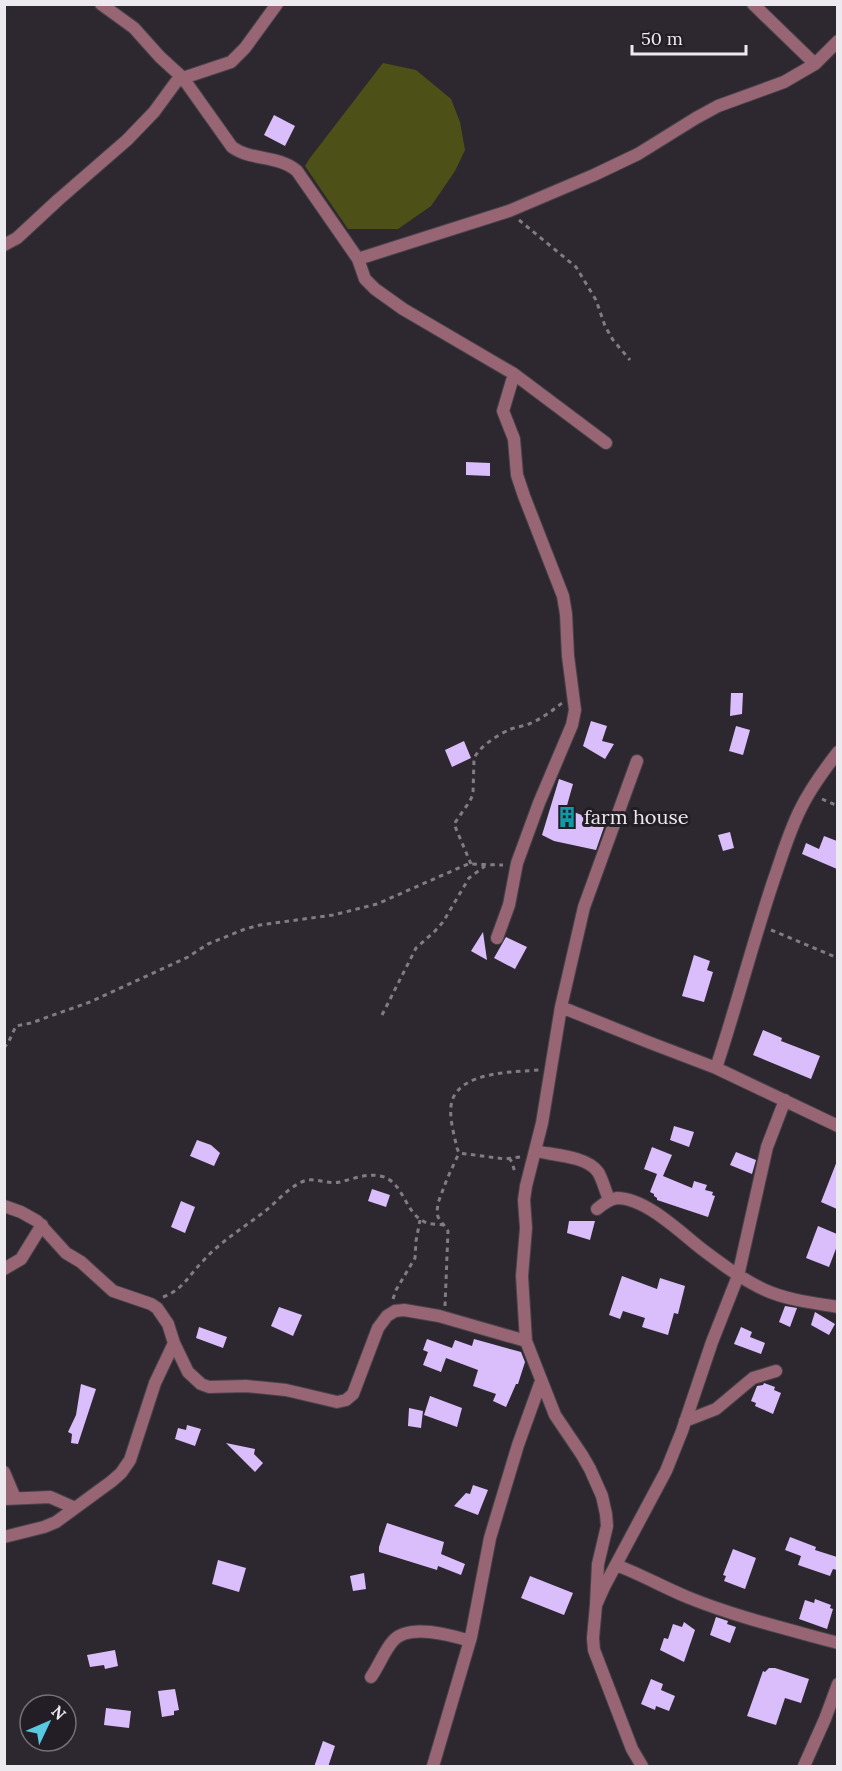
<svg xmlns="http://www.w3.org/2000/svg" width="842" height="1771" font-family="Lora,serif">
<style>
.green{fill:#4e5117}
.building{fill:#dabefb}
.lines{fill:none;stroke-linecap:round;stroke-linejoin:round}
.street-casing{stroke:#48434a;stroke-width:14}
.path{stroke:#817c83;stroke-width:3;stroke-dasharray:4.5 4.5;stroke-linecap:butt}
.street{stroke:#976573;stroke-width:12}
.labels{text-anchor:middle;stroke-width:6;stroke-linejoin:round;paint-order:stroke}
.poi-label{font-size:20px;fill:#edeaef;stroke:#231e26;text-anchor:start}
</style>
<rect width="100%" height="100%" fill="#2d282f"/>
<path class="green" d="M383 63 416 70 451 99 460 122 465 150 455 171 431 206 398 229H348L305 166 310 158Z"/>
<path class="building" d="M274 115 295 126 285 146 264 135Z
M466 462 490 463V476L466 475Z
M731 693H743L742 714 730 716Z
M591 721 607 726 602 741 614 744 605 759 583 746Z
M736 726 750 730 743 755 729 751Z
M464 741 471 758 452 767 445 750Z
M559 779 573 784 566 809 605 824 596 850 554 841 542 835Z
M730 832 734 848 723 851 718 835Z
M824 836 837 841V869L802 854 806 843 819 849Z
M483 932 487 960 471 951Z
M506 937 527 947 515 969 494 958Z
M694 955 710 961 707 970 713 972 704 1002 682 996Z
M763 1030 782 1038 781 1041 820 1056 811 1079 753 1055Z
M674 1126 694 1132 689 1147 670 1140Z
M197 1140 211 1145 220 1153 214 1166 190 1156Z
M652 1147 672 1155 663 1176 692 1188 694 1181 707 1185 705 1190 713 1192 712 1195 715 1196 708 1217 657 1200V1198L654 1196V1194L650 1192 657 1174 644 1169Z
M736 1152 756 1160 752 1174 730 1165Z
M837 1161V1209L821 1202Z
M372 1189 390 1195 386 1207 368 1201Z
M181 1201 195 1207 185 1233 171 1227Z
M569 1221H595L590 1240 567 1233Z
M818 1226 837 1234V1246L829 1267 806 1258Z
M622 1276 657 1289 660 1278 685 1286 678 1314 674 1313 668 1335 642 1327 645 1318 623 1311 620 1319 609 1315Z
M785 1306 797 1308 790 1327 779 1322Z
M279 1307 302 1315 293 1336 271 1326Z
M815 1312 835 1324 829 1335 811 1325Z
M199 1327 227 1337 223 1348 196 1338Z
M741 1327 752 1332 750 1337 765 1343 761 1354 734 1344Z
M427 1339 452 1348 455 1340 472 1346 474 1339 521 1352 525 1362 518 1384H516L506 1407 493 1401 496 1394 473 1386 478 1370 446 1358 441 1372 423 1365 428 1352 423 1350Z
M764 1383 775 1387 774 1390 781 1393 773 1414 755 1406 756 1403 751 1401 757 1386 763 1385Z
M81 1384 96 1389 78 1444 71 1443 72 1434 68 1432 76 1415Z
M430 1396 462 1408 457 1427 424 1415Z
M409 1408 423 1411 421 1428 408 1426Z
M187 1425 201 1429 195 1446 175 1439 178 1428 186 1430Z
M226 1443 255 1449 254 1454 263 1463 255 1472Z
M473 1485 488 1490 478 1515 454 1506 466 1493 470 1494Z
M387 1523 444 1542 441 1554 465 1564 461 1575 438 1566 437 1570 379 1552V1547Z
M790 1537 816 1547 815 1550 837 1557V1570L833 1569 830 1576 798 1565 801 1556 785 1550Z
M733 1549 756 1558 745 1589 724 1581 726 1576 723 1575Z
M218 1560 246 1568 239 1592 212 1584Z
M364 1573 366 1589 353 1591 350 1576Z
M530 1576 573 1593 564 1615 521 1598Z
M815 1599 831 1605 830 1608 833 1609 827 1629 799 1619 805 1600 814 1603Z
M716 1617 728 1621 727 1624 736 1627 730 1643 710 1635Z
M684 1622 695 1630 684 1662 660 1650 664 1638 668 1639 673 1624 682 1627Z
M115 1650 118 1666 105 1669 104 1665 90 1667 87 1655Z
M769 1668H775L809 1679 801 1703 785 1698 776 1725 747 1716 763 1671 765 1672Z
M651 1679 663 1684 661 1690 675 1696 669 1711 656 1706 655 1710 641 1704Z
M175 1689 179 1710 174 1711V1715L162 1717 158 1691Z
M106 1708 131 1711 129 1728 104 1725Z
M323 1741 335 1746 328 1767H314Z"/>
<g class="lines">
<defs>
<path id="street" d="M101 4 134 28 160 57 183 78 232 147C251 161 279 155 297 171L358 259 365 279 375 289 403 309 514 374 606 443
M753 4 815 64
M4 245 17 238 58 200 127 140 154 112 176 82 183 78 231 62 245 48 277 4
M358 259 509 211 594 175 638 154 696 118 718 106 784 82 815 64 838 41
M497 938 509 905 517 863 539 803 572 725 575 710 568 656 566 614 563 596 524 496 517 475 514 439 503 411 514 374
M561 1007 648 1042 716 1068 838 1126
M716 1068C737 1005 753 941 774 879 782 856 789 832 800 810 810 789 824 770 838 752
M535 1151C553 1155 587 1156 598 1172 603 1180 605 1191 609 1199
M4 1206 21 1212 37 1221 66 1253 81 1262 113 1291 151 1304 157 1308 168 1324 174 1343 188 1372 201 1384 209 1387 246 1386 286 1390 337 1402 346 1400 353 1394 378 1328 387 1316 395 1311 404 1310 439 1316 526 1341
M597 1209C603 1204 609 1199 617 1198 646 1198 681 1233 703 1250 723 1265 743 1280 765 1290 787 1300 814 1303 838 1307
M4 1269 21 1259 42 1225
M685 1421 716 1409 753 1378 776 1371
M4 1472 15 1498
M4 1499 50 1497 75 1508
M4 1537 44 1527 56 1522 112 1481 121 1473 130 1460 155 1383 174 1343
M616 1565C640 1574 663 1587 687 1597 736 1617 787 1629 838 1643
M596 1605 598 1564 607 1526 606 1514 602 1496 590 1469 582 1455 555 1415 526 1341 522 1276 526 1228 524 1200 526 1186 542 1123 561 1007 584 907 637 761
M371 1677C379 1666 384 1651 393 1641 408 1623 451 1635 470 1641
M433 1766 471 1637 490 1538 518 1445 541 1381
M642 1766 632 1749 594 1650 593 1638 596 1605 604 1587 666 1471 682 1431 712 1342 738 1276 767 1147 785 1100
M804 1766 825 1719 838 1684"/>
</defs>
<use href="#street" class="street-casing"/>
<path class="path" d="M519 220 576 267 596 300 605 326 613 340 630 360
M822 799 838 806
M471 864 454 824 470 801 473 794 474 759C478 747 499 734 511 729 517 727 523 726 529 724 541 719 552 711 562 703
M771 930 838 958
M382 1015 416 948 435 931 443 922 469 878 485 866
M4 1048 9 1041 16 1026 31 1023 90 1002 188 957 208 944 245 929 260 925 333 915 377 904 468 864 503 865
M520 1157 505 1159 459 1153 457 1148C454 1134 448 1115 452 1101 461 1071 515 1072 539 1070
M509 1158 512 1162 515 1173
M163 1297C184 1289 188 1276 203 1261 221 1241 243 1228 264 1212 276 1203 288 1187 304 1181 316 1177 327 1185 340 1182 353 1179 366 1173 380 1176 403 1180 404 1211 423 1221 429 1225 438 1224 445 1225
M393 1299 396 1290 415 1258 416 1241 420 1220
M445 1306 448 1231 438 1217 437 1212 438 1203 447 1179 459 1153"/>
<use href="#street" class="street"/>
</g>
<defs>
<symbol id="building-bare" viewBox="-9 -9 18 18"><path d="M-4-6H4V6H1V3H-1V6H-4ZM-2.5-4.3h1.7v1.8h-1.7ZM.8-4.3h1.7v1.8H.8ZM-2.5-1h1.7V.8h-1.7ZM.8-1h1.7V.8H.8Z" fill="#0f9aa8" stroke="#231e26" stroke-width="2.5" paint-order="stroke"/></symbol>
</defs>
<g fill-rule="evenodd">
<use href="#building-bare" x="552" y="802" width="30" height="30"/>
</g>
<g class="labels">
<g class="poi-label">
<text x="584" y="824">farm house</text>
</g>
</g>
<rect width="842" height="1771" fill="none" stroke="#edeaef" stroke-width="12"/>
<g transform="translate(48 1723) rotate(46)"><circle r="28" fill="#231e26" stroke="#747076" stroke-width="1.5"/>
<path d="M0-4.5L10 22L0 15L-10 22Z" fill="#57c9e2"/>
<text y="-9" font-size="16" font-weight="bold" text-anchor="middle" fill="#edeaef">N</text>
</g>
<path d="M632 45v9h114v-9" fill="none" stroke="#edeaef" stroke-width="3"/>
<text x="641" y="45" font-size="18" fill="#edeaef" stroke="#231e26" stroke-width="4.5" paint-order="stroke">50 m</text>
</svg>
